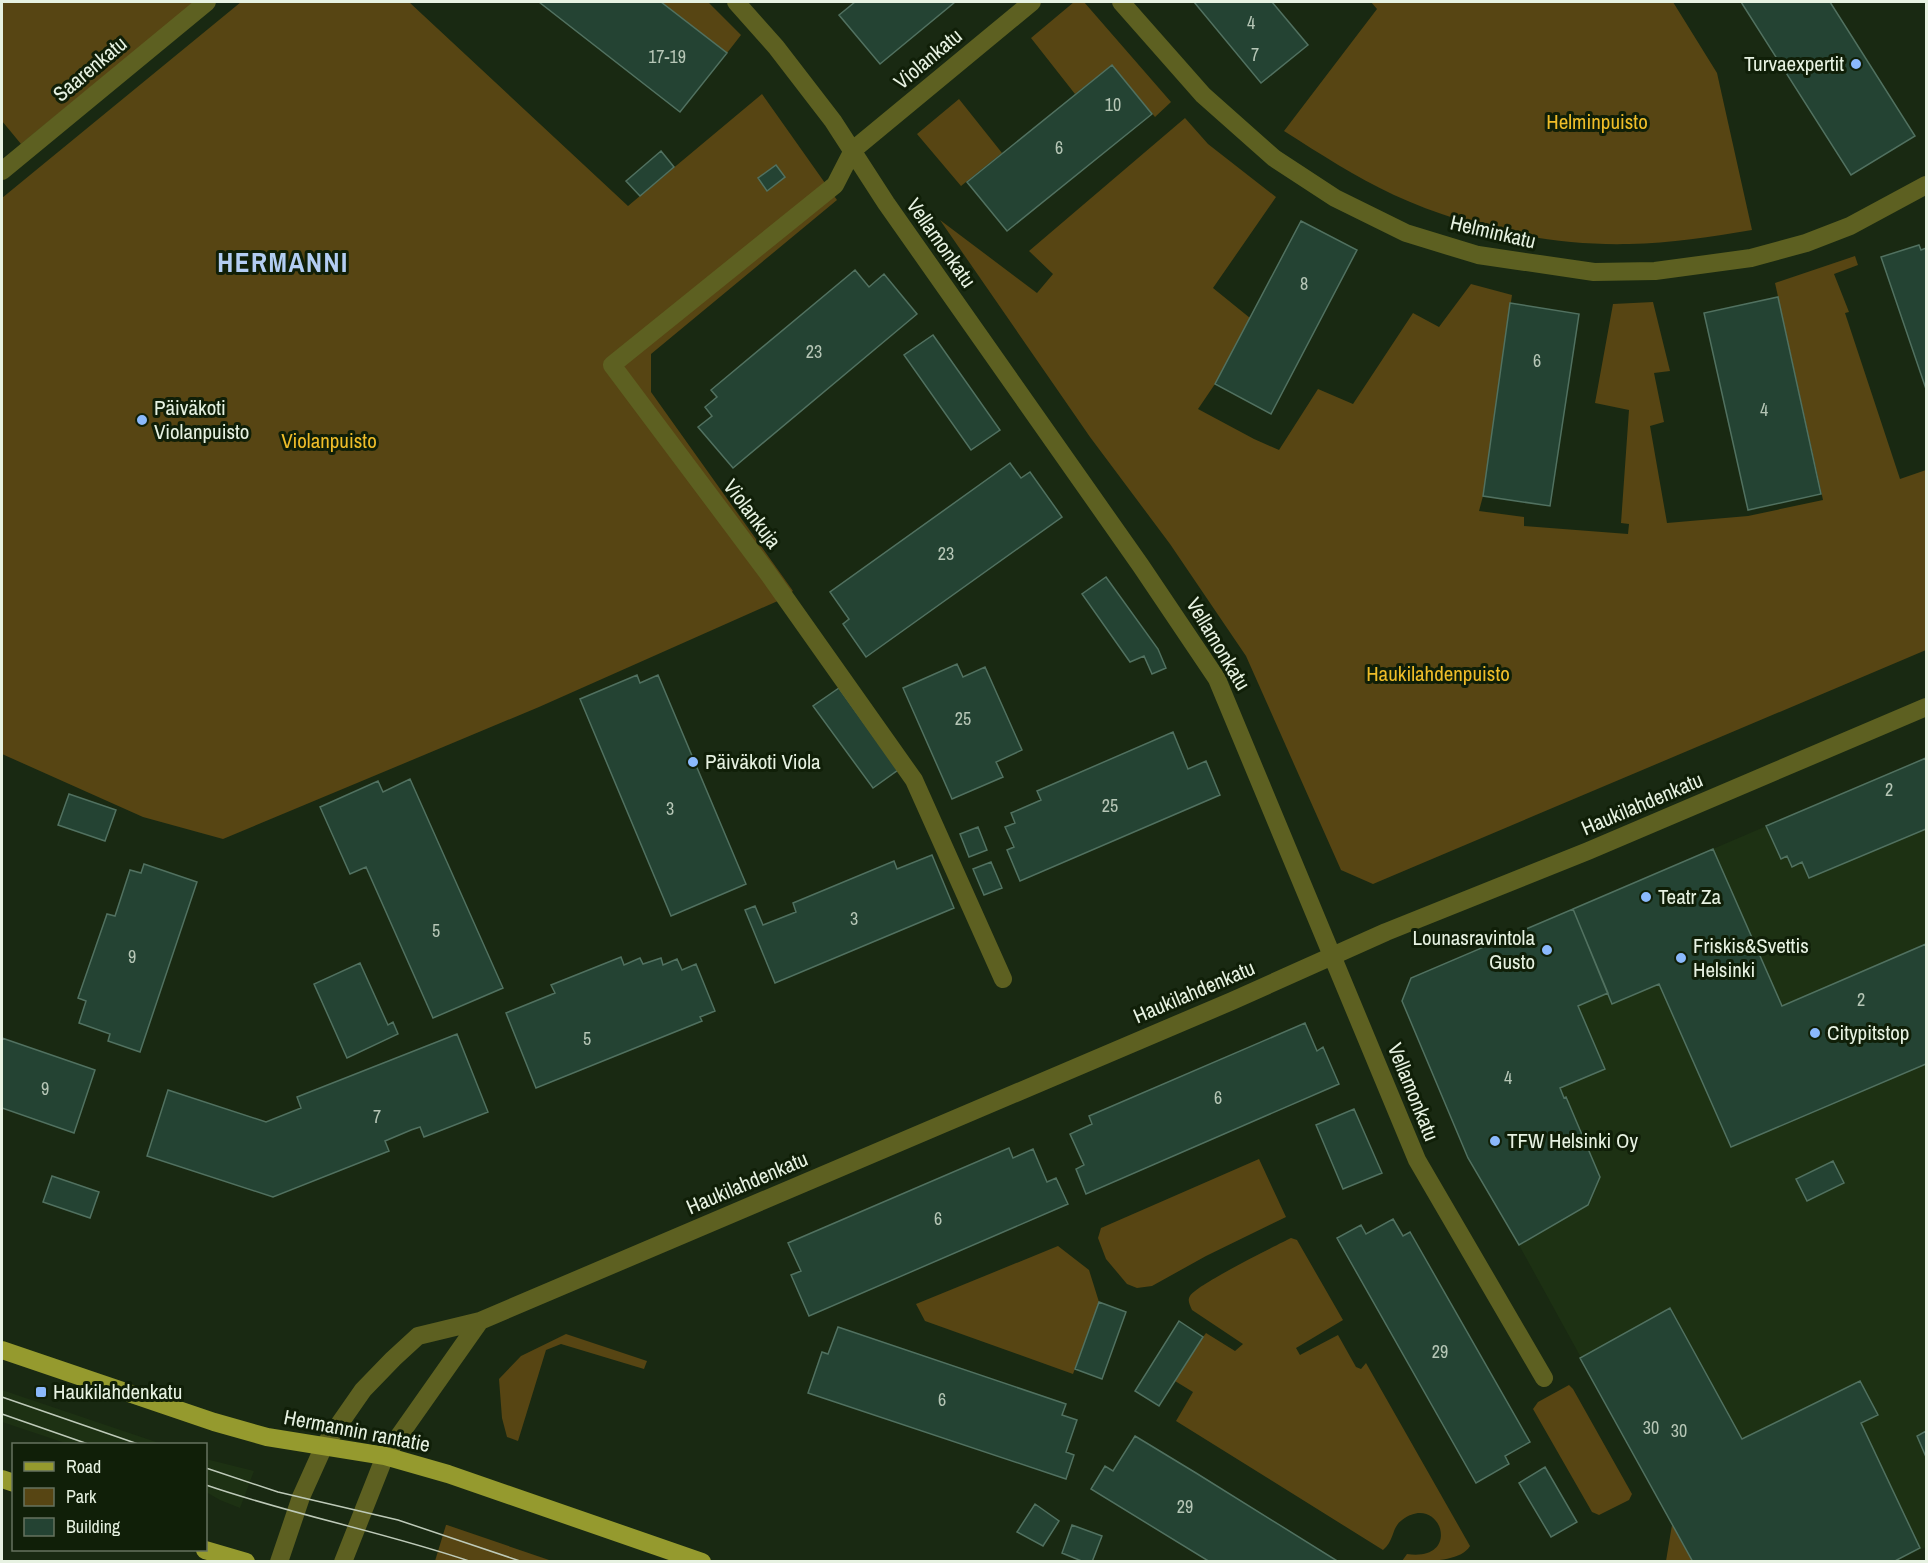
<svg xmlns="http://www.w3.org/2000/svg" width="1928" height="1563" font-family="'Archivo Narrow',sans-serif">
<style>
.built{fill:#1d3113}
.green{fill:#574513}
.building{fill:#244333;stroke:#517160;stroke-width:1.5}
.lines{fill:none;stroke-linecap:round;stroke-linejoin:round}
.minor{stroke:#5d6021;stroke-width:18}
.major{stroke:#959a2e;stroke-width:18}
.tram{stroke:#becab9;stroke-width:1.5}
.poi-dot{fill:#8bb9fc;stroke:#101f08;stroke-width:2}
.labels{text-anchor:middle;stroke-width:6;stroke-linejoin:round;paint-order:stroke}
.number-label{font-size:18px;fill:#b6c6b6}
.street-label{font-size:21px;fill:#e7f2e2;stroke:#101f08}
.poi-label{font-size:21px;fill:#e7f2e2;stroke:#101f08;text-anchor:start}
.park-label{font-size:21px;fill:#efbd29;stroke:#101f08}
.district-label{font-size:27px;font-weight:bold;letter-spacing:1.5px;fill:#b3cdf3;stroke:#101f08}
</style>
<rect width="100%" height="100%" fill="#192912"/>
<path class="built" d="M1926 758V1547L1896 1561H1693L1519 1245 1468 1158 1402 1001 1411 978Z
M2 1390 162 1444H68L2 1422Z
M206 1459 254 1471 240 1508 220 1500 206 1492Z"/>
<path class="green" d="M2 2H195L21 144 2 121Z
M241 2H409L628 206 762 94 837 200 651 354V392L793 591 780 600 539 707 223 839 143 817 2 754V198Z
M661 2H708L741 35 727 53Z
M1074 2H1084L1171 102 1155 117 1112 65 1075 94 1031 38Z
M1371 2H1673L1717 73 1752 230C1711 237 1671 243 1629 244 1551 246 1466 228 1394 195 1356 177 1320 154 1284 131L1377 9Z
M959 99 1002 153 961 186 917 134Z
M1185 118 1208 144 1276 197 1213 288 1250 318 1215 384 1198 409 1254 439 1279 450 1318 389 1353 404 1413 313 1439 327 1471 284 1512 295 1483 496 1479 511 1524 517V526L1628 534 1629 524 1621 523 1629 410 1595 403 1613 304 1653 302 1670 371 1654 373 1664 422 1650 426 1667 523 1748 516 1823 500 1775 283 1855 256 1858 265 1834 274 1849 312 1845 313 1900 479 1926 470V650L1373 884 1341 870 1246 656 1170 544 1090 437 940 220 1037 293 1053 274 1029 251Z
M1259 1159 1286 1217 1206 1256 1152 1286 1137 1288 1127 1284 1106 1259 1098 1238 1101 1228Z
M1291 1238 1297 1240 1343 1320 1296 1348 1300 1355 1338 1335 1356 1367 1361 1369 1366 1363 1470 1546C1460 1563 1423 1561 1402 1561L1407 1554C1464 1562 1440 1491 1402 1520 1391 1528 1395 1540 1383 1550L1176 1421 1193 1392 1175 1381 1203 1337 1206 1333 1235 1351 1243 1344 1192 1310C1190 1305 1187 1301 1190 1296 1196 1285 1275 1246 1291 1238Z
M1058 1246 1089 1270 1099 1302 1073 1374 925 1321 916 1304Z
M566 1334 647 1361 644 1369 561 1344 546 1350 518 1441 507 1437 502 1418 499 1379 521 1356Z
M1569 1385 1573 1389 1632 1494 1629 1500 1599 1515 1592 1512 1533 1409 1538 1402Z
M446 1525H447L552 1561H435Z
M1672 1525 1693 1561H1666Z"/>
<path class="building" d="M539 2H661L727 53 680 112Z
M855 2H955L880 64 839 15Z
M1194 2H1272L1308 45 1261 83Z
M1741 2H1830L1915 136 1851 175Z
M1112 65 1152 114 1007 231 967 182Z
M661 151 674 167 640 196 626 181Z
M776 165 785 177 767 191 758 178Z
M1301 221 1357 250 1271 414 1215 384Z
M1919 245 1921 250 1926 248V389L1881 257Z
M855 270 869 287 884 274 917 314 733 468 698 427 712 416 705 407 717 397 711 390Z
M1778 297 1821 494 1748 510 1704 313Z
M1510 303 1579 314 1550 506 1483 496Z
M933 335 1000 430 971 450 904 355Z
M1010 463 1021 478 1030 472 1062 517 866 657 843 624 849 619 830 592Z
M1106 577 1158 649 1166 668 1152 674 1144 656 1130 662 1082 594Z
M957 664 963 677 985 667 1022 750 996 762 1003 777 952 799 903 688Z
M637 675 640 683 658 675 746 884 671 916 580 699Z
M839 688 898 770 873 788 813 706Z
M1173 732 1188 769 1206 761 1220 795 1020 881 1007 850 1014 847 1005 827 1015 823 1011 813 1041 800 1037 791Z
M1926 758V829L1809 878 1802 862 1792 867 1787 856 1781 859 1766 826Z
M410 779 503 988 433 1018 366 867 350 874 320 807 378 781 383 792Z
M69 794 116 810 105 841 58 825Z
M978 827 987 850 969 857 960 834Z
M1713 849 1782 1006 1926 944V1064L1731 1147 1659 984 1612 1004 1573 909Z
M932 855 954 908 775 983 745 910 755 906 763 925 796 912 793 903 894 861 897 869Z
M991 862 1002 888 984 895 973 869Z
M144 864 197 882 140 1052 108 1041 110 1034 79 1023 86 1001 78 998 107 914 115 916 130 870 141 873Z
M1573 909 1608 993 1578 1006 1605 1069 1560 1088 1564 1098 1566 1097 1600 1177 1588 1205 1519 1245 1468 1158 1402 1001 1411 978Z
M621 957 624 965 640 958 643 964 661 958 663 965 677 959 682 970 696 964 715 1011 700 1017 702 1021 536 1088 506 1013 555 993 551 985Z
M360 963 388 1025 393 1022 398 1034 347 1058 314 984Z
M1305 1023 1317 1051 1323 1047 1339 1084 1086 1194 1076 1169 1084 1165 1070 1134 1092 1124 1089 1116Z
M457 1034 488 1112 424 1137 420 1127 411 1130 385 1141 389 1151 273 1197 147 1156 168 1090 266 1122 301 1108 297 1097Z
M2 1038 95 1070 74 1133 2 1108Z
M1354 1109 1382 1173 1343 1189 1316 1125Z
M1009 1148 1013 1158 1033 1149 1047 1182 1056 1178 1068 1204 809 1316 791 1275 801 1271 788 1243Z
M1833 1161 1844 1183 1807 1201 1796 1179Z
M52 1176 99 1192 90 1218 43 1202Z
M1393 1219 1403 1236 1410 1232 1530 1442 1505 1456 1509 1464 1476 1483 1337 1238 1361 1225 1366 1234Z
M1099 1302 1126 1312 1102 1379 1075 1369Z
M1670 1308 1742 1439 1860 1381 1878 1415 1861 1423 1920 1548 1893 1562H1693L1580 1358Z
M1179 1321 1203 1337 1159 1406 1135 1391Z
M838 1327 1066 1404 1062 1415 1077 1420 1066 1452 1074 1455 1066 1479 808 1393 822 1352 828 1354Z
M1926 1431V1457L1917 1436Z
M1135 1436 1196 1473 1339 1562H1210L1091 1489 1105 1466 1113 1471Z
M1545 1467 1577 1522 1551 1537 1519 1483Z
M1035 1504 1059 1521 1043 1546 1017 1532Z
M1072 1525 1102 1536 1092 1562H1084L1062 1553Z"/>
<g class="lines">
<path class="minor" d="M736 2 776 47 833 121 886 203 1141 566 1217 679 1417 1160 1544 1378
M1121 2 1203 95 1274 158 1335 198 1406 233 1478 255 1594 272 1655 271 1751 258 1806 243 1850 226 1926 185
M2 171 207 2
M1003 979 914 780 767 572 612 365 835 185 853 150 1032 2
M279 1562 301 1497 324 1446 363 1390 393 1359 418 1336 480 1321 1232 1001 1386 932 1588 851 1926 707
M343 1562 385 1456 480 1321"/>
<path class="major" d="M2 1350 214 1422 267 1437 385 1456 448 1474 702 1562
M2 1479 14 1483
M205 1550 246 1562"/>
<path class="tram" d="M2 1397 138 1444
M2 1414 88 1444
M206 1468 278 1492 398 1520 523 1562
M206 1485C293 1515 384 1532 472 1562"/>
</g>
<g class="poi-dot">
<circle cx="1856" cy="64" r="6"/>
<circle cx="142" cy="420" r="6"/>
<circle cx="693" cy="762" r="6"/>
<circle cx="1646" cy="897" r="6"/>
<circle cx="1547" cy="950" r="6"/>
<circle cx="1681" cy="958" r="6"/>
<circle cx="1815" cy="1033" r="6"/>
<circle cx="1495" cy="1141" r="6"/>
<rect x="35" y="1386" width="12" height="12" rx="3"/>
</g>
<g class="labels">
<g class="number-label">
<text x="1251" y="29">4</text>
<text x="1255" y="61">7</text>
<text x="667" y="63">17-19</text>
<text x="1113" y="111">10</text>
<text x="1059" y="154">6</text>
<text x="1304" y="290">8</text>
<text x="814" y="358">23</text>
<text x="1537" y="367">6</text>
<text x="1764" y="416">4</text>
<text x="946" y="560">23</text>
<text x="963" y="725">25</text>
<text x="1889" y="796">2</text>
<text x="1110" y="812">25</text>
<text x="670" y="815">3</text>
<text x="854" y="925">3</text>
<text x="436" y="937">5</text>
<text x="132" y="963">9</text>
<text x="1861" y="1006">2</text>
<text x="587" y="1045">5</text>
<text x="1508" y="1084">4</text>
<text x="45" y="1095">9</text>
<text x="1218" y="1104">6</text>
<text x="377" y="1123">7</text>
<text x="938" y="1225">6</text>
<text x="1440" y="1358">29</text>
<text x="942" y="1406">6</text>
<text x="1651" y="1434">30</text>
<text x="1679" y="1437">30</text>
<text x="1185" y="1513">29</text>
</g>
<g class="street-label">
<text transform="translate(928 59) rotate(-40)" y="7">Violankatu</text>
<text transform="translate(90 69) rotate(-40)" y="7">Saarenkatu</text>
<text transform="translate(1493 232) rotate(13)" y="7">Helminkatu</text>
<text transform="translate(941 243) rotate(55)" y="7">Vellamonkatu</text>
<text transform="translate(752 514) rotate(53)" y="7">Violankuja</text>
<text transform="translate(1218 644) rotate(59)" y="7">Vellamonkatu</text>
<text transform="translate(1642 804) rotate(-23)" y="7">Haukilahdenkatu</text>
<text transform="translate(1194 992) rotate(-23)" y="7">Haukilahdenkatu</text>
<text transform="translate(1413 1092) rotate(68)" y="7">Vellamonkatu</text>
<text transform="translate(747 1183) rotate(-23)" y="7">Haukilahdenkatu</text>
<text transform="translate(357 1431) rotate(11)" y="7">Hermannin rantatie</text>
</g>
<g class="poi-label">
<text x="1844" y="71" text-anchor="end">Turvaexpertit</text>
<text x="154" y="415">Päiväkoti<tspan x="154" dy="24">Violanpuisto</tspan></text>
<text x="705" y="769">Päiväkoti Viola</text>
<text x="1658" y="904">Teatr Za</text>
<text x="1535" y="945" text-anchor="end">Lounasravintola<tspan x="1535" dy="24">Gusto</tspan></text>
<text x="1693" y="953">Friskis&amp;Svettis<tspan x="1693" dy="24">Helsinki</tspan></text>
<text x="1827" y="1040">Citypitstop</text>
<text x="1507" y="1148">TFW Helsinki Oy</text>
<text x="53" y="1399">Haukilahdenkatu</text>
</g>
<g class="park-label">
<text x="1597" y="129">Helminpuisto</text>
<text x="329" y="448">Violanpuisto</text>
<text x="1438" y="681">Haukilahdenpuisto</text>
</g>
<g class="district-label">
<text x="283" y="272">HERMANNI</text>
</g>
</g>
<rect width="1928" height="1563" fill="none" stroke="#e7f2e2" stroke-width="6"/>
<rect x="12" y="1443" width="195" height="108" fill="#101f08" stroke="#66735f" stroke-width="1.5"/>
<rect x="24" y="1462" width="30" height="9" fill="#959a2e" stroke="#66735f" stroke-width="1.5"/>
<text x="66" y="1473" font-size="18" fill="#e7f2e2">Road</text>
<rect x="24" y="1488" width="30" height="18" fill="#574513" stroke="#66735f" stroke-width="1.5"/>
<text x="66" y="1503" font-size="18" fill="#e7f2e2">Park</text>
<rect x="24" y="1518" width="30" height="18" fill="#244333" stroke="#66735f" stroke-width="1.5"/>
<text x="66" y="1533" font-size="18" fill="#e7f2e2">Building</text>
</svg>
